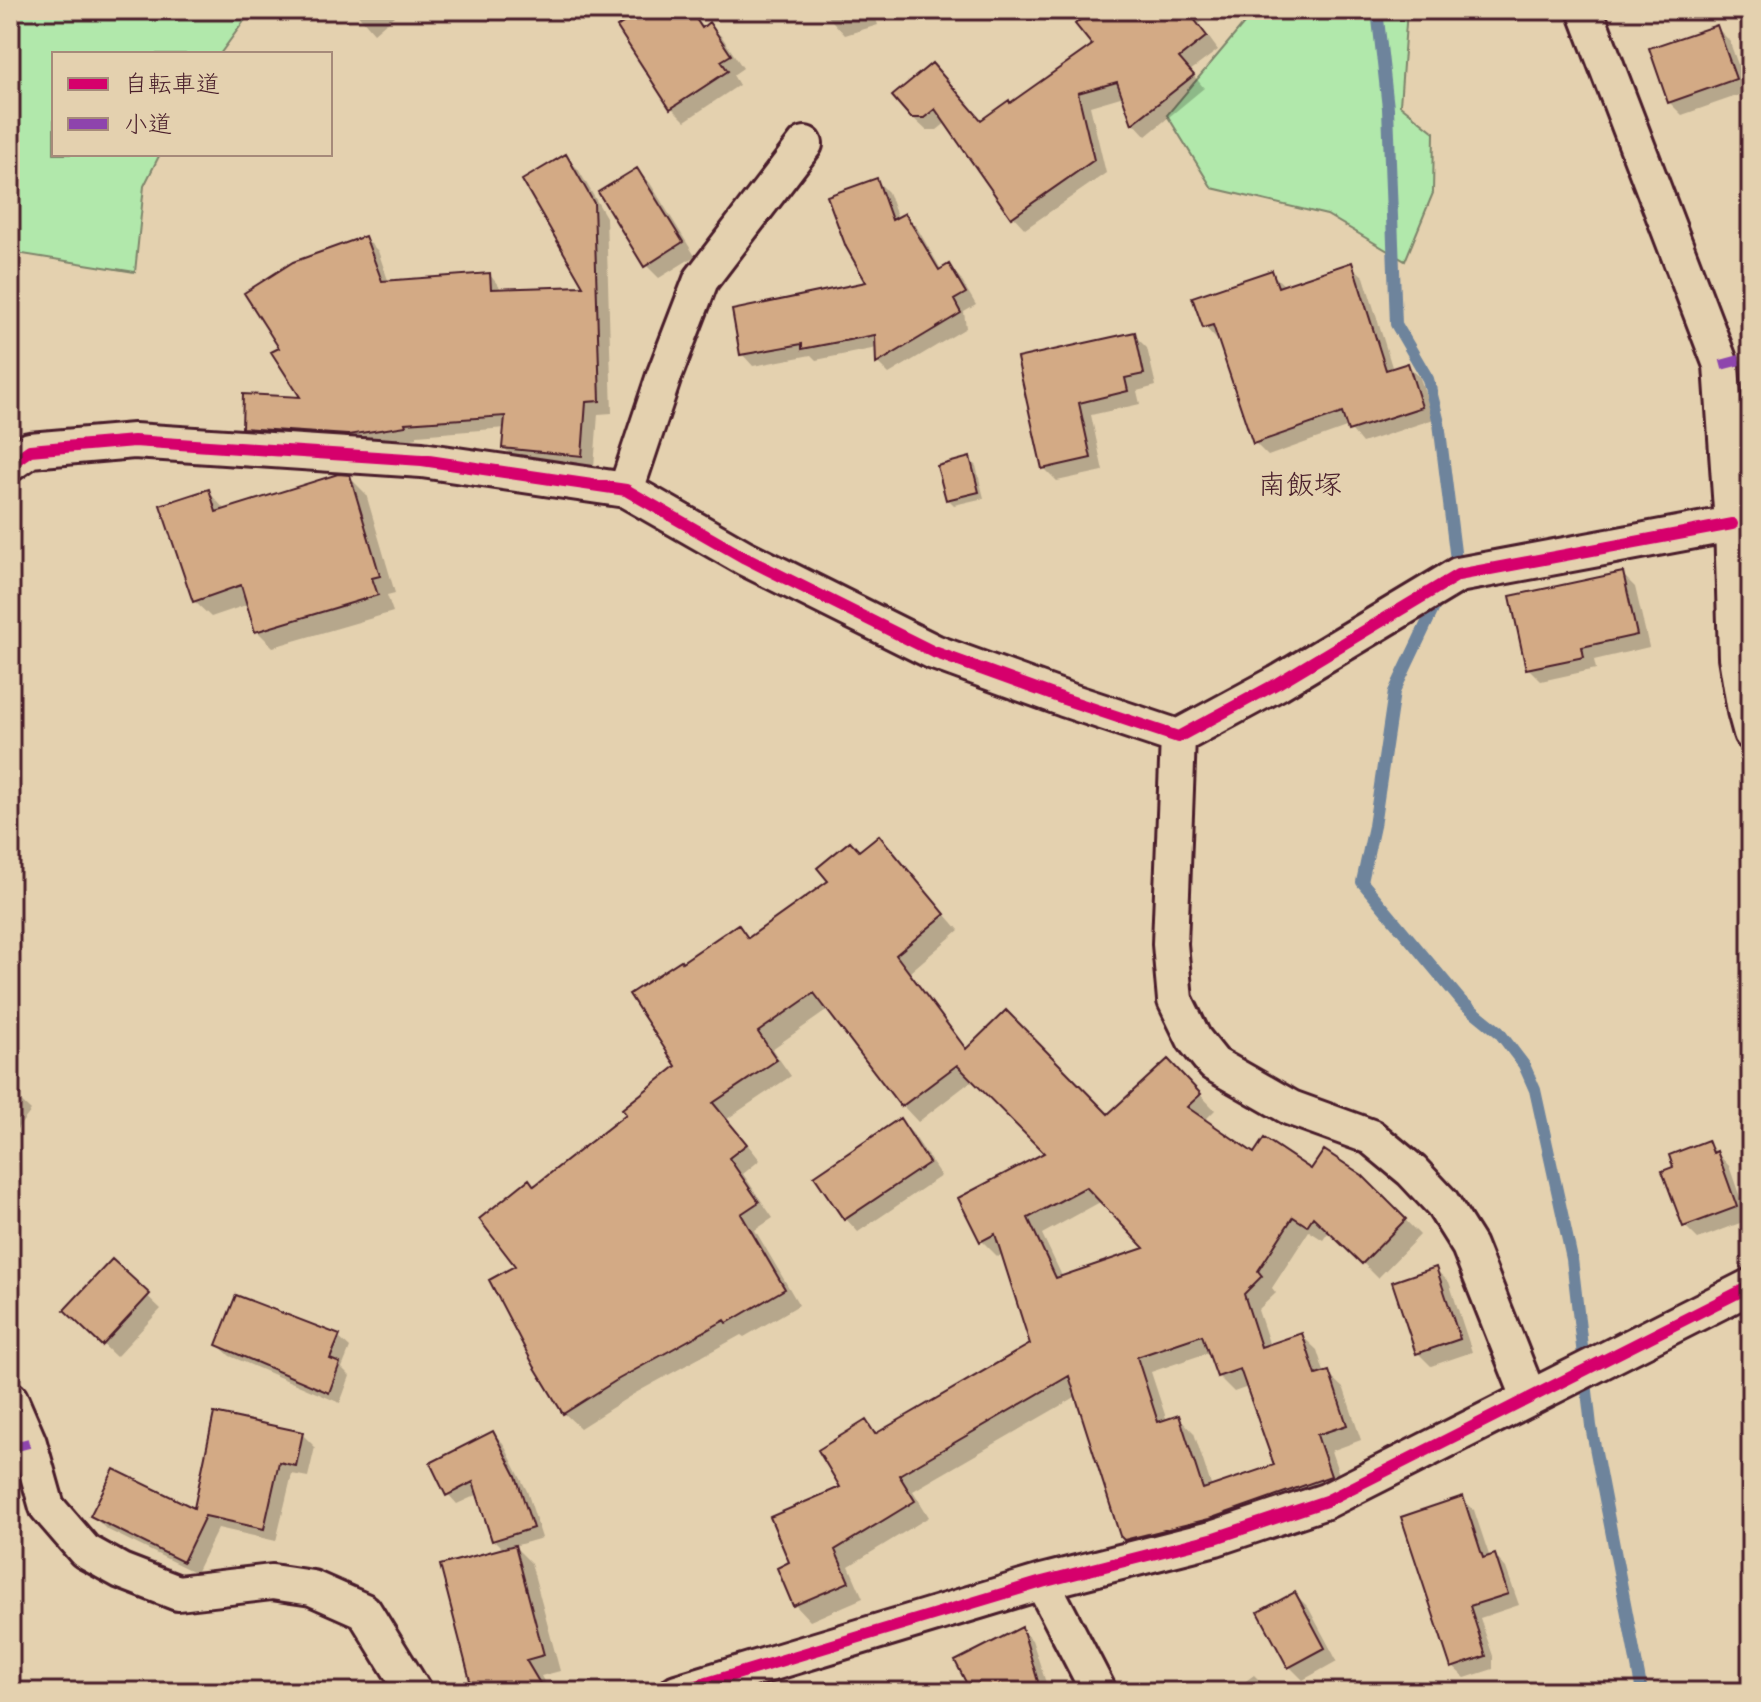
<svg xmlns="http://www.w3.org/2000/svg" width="1761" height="1702" font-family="'Playpen Sans','Klee One',sans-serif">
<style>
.green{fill:#b1e8ab;stroke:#7e846b;stroke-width:2}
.shadow{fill:#0003;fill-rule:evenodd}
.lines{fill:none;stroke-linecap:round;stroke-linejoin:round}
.stream{stroke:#6e849c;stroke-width:12}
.building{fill:#d3aa85;stroke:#4a1f2b;stroke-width:2;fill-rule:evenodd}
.street-casing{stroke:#4a1f2b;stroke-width:40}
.street{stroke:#e4d1af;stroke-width:34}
.quiet{stroke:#8e44ad;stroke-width:10;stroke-dasharray:20 10;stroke-linecap:butt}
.cycleway-casing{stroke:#e4d1af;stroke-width:17}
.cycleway{stroke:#d6006c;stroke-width:12}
.labels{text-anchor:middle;stroke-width:6;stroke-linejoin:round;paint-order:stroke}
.neighbourhood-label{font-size:28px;fill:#4a1f2b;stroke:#e4d1af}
</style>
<rect width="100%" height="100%" fill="#e4d1af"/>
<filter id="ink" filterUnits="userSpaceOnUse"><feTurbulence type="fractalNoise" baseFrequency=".0125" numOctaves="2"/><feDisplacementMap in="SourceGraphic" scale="16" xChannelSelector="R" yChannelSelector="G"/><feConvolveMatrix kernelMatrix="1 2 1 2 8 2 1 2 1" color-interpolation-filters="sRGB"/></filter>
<g filter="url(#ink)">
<path class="green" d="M10 10H252L220 54H54V154H160L144 186 135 272 10 252Z
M1249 10H1407L1400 105 1434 132 1433 193 1405 261 1327 215 1212 188 1167 115 1248 19Z"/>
<path class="shadow" d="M354 10H401L374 33Z
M647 10H690L704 28 709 25 722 37 743 68 733 75 739 85 685 121 672 108 620 28Z
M822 10H873L878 25 845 35Z
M1066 10H1209L1212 14 1199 24 1218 50 1190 71 1204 88 1146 136 1134 123 1124 96 1090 106 1106 173 1025 229 1013 216 947 122 937 130H926L912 117 932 66 982 122 1011 105 1095 46Z
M1716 27 1729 40 1748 92 1682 115 1669 102Z
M566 157 578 169 606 217 612 413 598 414 594 467 517 460 504 448 506 428 417 435V438L361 447 256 440 244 427 303 399 281 349 365 238 378 251 389 283 490 275 502 290 586 288Z
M637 170 650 183 695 256 659 278 646 265Z
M876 180 888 192 898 219 905 215 916 226 942 271 949 266 960 278 976 305 964 312 966 328 889 374 878 363 877 348 816 360 811 355 753 366 742 354 869 284Z
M1351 265 1364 277 1393 370 1408 365 1420 378 1434 419 1362 443 1349 427 1268 456 1255 443 1220 339 1217 340 1205 327 1271 273 1285 286Z
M1134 335 1147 348 1156 386 1137 391 1140 404 1091 415 1103 471 1057 481 1044 468 1019 360Z
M970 460 976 466 984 498 954 505 948 499Z
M349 477 366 494 395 593 387 595 393 612 273 647 257 631 249 604 211 617 194 601 208 491 226 511Z
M1622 574 1635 587 1649 647 1594 660 1596 669 1541 681 1528 668Z
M879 837 959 930 910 972 968 1050 1108 1117 1183 1077 1215 1110 1204 1121 1254 1156 1311 1172 1366 1180 1420 1235 1378 1278 1330 1230 1323 1240 1309 1231 1272 1288 1276 1293 1258 1310 1270 1346 1301 1335 1317 1350 1325 1375 1328 1374 1344 1389 1361 1440 1331 1451 1345 1492 1141 1555 1126 1539 1077 1396 913 1491 929 1517 849 1566 863 1598 810 1621 795 1605 791 1563 843 1488 866 1422 878 1435 1033 1345 1002 1254 998 1257 982 1241 961 1199 1047 1154 974 1079 918 1122 903 1106 829 1009 772 1049 791 1076 727 1119 760 1160 743 1174 773 1218 755 1230 799 1305 744 1337 741 1335 632 1395 580 1428 564 1413 518 1267 535 1188 629 1115 679 1066 683 965 738 926 750 939 831 882ZM1102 1201 1147 1249 1063 1278 1042 1234ZM1210 1352 1218 1376 1234 1392 1248 1387 1276 1467 1212 1488 1194 1433 1179 1417 1167 1421 1151 1372ZM1219 1514 1220 1518 1130 1541V1537Z
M10 1091 31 1111 10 1138Z
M900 1121 913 1134 941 1176 858 1232 846 1219Z
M1708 1143 1729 1166 1748 1220 1698 1239 1685 1226 1676 1169Z
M112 1262 161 1309 116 1357 67 1310Z
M1436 1270 1449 1282 1472 1352 1431 1366 1418 1353Z
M338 1337 350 1348 342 1368 350 1376 340 1403 230 1356 218 1345Z
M493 1433 503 1443 527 1491 542 1538 514 1546 531 1563 560 1671 541 1676 550 1692H455L472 1682 504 1550 494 1540 479 1494 457 1504 448 1494Z
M302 1434 315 1447 308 1477 292 1474 276 1541 218 1528 196 1573 106 1529 93 1516 195 1511Z
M1463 1499 1474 1510 1490 1558 1495 1556 1506 1568 1519 1605 1480 1618 1493 1656V1669L1465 1678 1453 1667Z
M1295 1594 1308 1607 1337 1661 1303 1680 1290 1667Z
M1021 1630 1032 1640 1049 1692H973Z
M1254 1675 1271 1692H1231Z"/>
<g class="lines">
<path class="stream" d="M1377 10 1388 108 1396 324 1428 379 1439 423 1456 560 1450 573
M1439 597 1394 692 1374 826 1362 882 1462 1002 1499 1032 1524 1065 1535 1090 1572 1259 1591 1426 1642 1692"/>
</g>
<path class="building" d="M643 10H690L702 28 709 22 731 55 721 61 728 71 670 109 617 27Z
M1092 10H1187L1207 36 1179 58 1194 75 1132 124 1117 82 1078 93 1094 160 1011 218 935 109 924 118H911L892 96 932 63 981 120 1009 100 1010 103 1092 45 1075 24Z
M1717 25 1736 79 1668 103 1649 48Z
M566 154 594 203 600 401 586 402 582 456 502 448 505 416 405 423 406 426 348 435 242 428 243 394 300 397 271 352 279 348 244 293 293 262 365 236 382 281 490 273 491 289 583 286 522 180Z
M637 168 683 242 644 267 598 192Z
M877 178 892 220 905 213 939 270 949 264 966 293 954 300 961 313 876 364 875 335 802 349V344L740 355 732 310 866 282 846 247 827 196Z
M1352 262 1386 370 1408 363 1422 407 1348 431 1342 413 1253 444 1213 325 1203 328 1192 297 1272 270 1278 287Z
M1135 332 1144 374 1125 378 1128 391 1079 403 1091 458 1042 469 1017 358Z
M970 457 979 492 946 500 937 466Z
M338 474 350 475 380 576 372 578 378 595 255 632 241 585 193 602 160 505 209 489 216 512Z
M1623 572 1637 635 1582 647 1584 657 1526 669 1510 596Z
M879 835 945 914 896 955 966 1049 1006 1010 1108 1114 1168 1059 1201 1094 1187 1107 1254 1153 1264 1138 1311 1169 1324 1150 1362 1175 1406 1219 1362 1264 1313 1217 1307 1226 1293 1217 1258 1271 1262 1276 1244 1294 1261 1347 1302 1333 1316 1375 1329 1371 1347 1425 1317 1435 1331 1476 1209 1519 1124 1540 1120 1536 1069 1376 899 1475 915 1501 835 1550 849 1582 793 1606 777 1568 789 1562 770 1517 840 1487 818 1450 866 1420 875 1434 1030 1344 995 1234 980 1242 958 1198 1044 1153 957 1065 901 1107 814 993 758 1032 777 1060 713 1103 747 1144 729 1158 759 1202 741 1214 785 1289 727 1323 725 1320 617 1380 563 1414 534 1366 489 1280 515 1266 479 1219 529 1179 534 1186 626 1114 622 1109 676 1066 629 994 681 960 682 962 738 924 748 938 828 881 817 868 850 841 859 851ZM1086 1187 1144 1248 1056 1278 1028 1218ZM1202 1335 1217 1377 1240 1369 1274 1465 1203 1489 1179 1415 1158 1422 1137 1357Z
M900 1118 929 1163 844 1220 814 1176Z
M1708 1140 1713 1153 1717 1151 1737 1207 1683 1227 1662 1171 1673 1167 1669 1155Z
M112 1259 150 1294 102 1346 64 1310Z
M1436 1267 1460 1339 1416 1354 1392 1282Z
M236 1295 340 1335 330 1359 340 1363 329 1393 216 1345Z
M214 1413 303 1432 296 1466 279 1462 264 1529 205 1516 183 1562 90 1516 114 1469 194 1508Z
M493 1431 516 1476 533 1528 492 1541 473 1482 446 1496 430 1463Z
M1463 1496 1483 1558 1495 1554 1508 1594 1470 1606 1486 1656 1451 1668 1401 1517Z
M515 1545 544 1655 526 1660 545 1692H473L440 1565Z
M1295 1592 1325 1648 1288 1668 1258 1612Z
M1022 1627 1041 1692H971L955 1661Z"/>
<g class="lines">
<defs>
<path id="street" d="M1585 10 1721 365 1732 524 1736 657 1745 711 1751 733
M10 464 30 450 134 441 422 460 626 490 745 558 934 652 1064 699 1178 737 1278 683 1458 575 1732 524
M626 490 664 376 701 280 805 144
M1178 737 1170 944 1175 1000 1194 1039 1214 1064 1291 1108 1371 1137 1412 1171 1442 1203 1469 1246 1529 1397
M10 1399 29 1443 47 1507 85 1551 121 1571 178 1593 272 1582 312 1588 364 1611 414 1692
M1042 1582 1099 1692
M677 1692 1042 1582 1215 1538 1326 1501 1751 1286"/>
</defs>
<use href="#street" class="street-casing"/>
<use href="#street" class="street"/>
<path class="quiet" d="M1721 365 1751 357
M10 1448 29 1443"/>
<defs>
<path id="cycleway" d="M10 464 30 450 134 441 422 460 626 490 745 558 934 652 1064 699 1178 737 1278 683 1458 575 1732 524
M677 1692 1042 1582 1215 1538 1326 1501 1751 1286"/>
</defs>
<use href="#cycleway" class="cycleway-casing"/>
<use href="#cycleway" class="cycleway"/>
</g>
</g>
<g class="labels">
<g class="neighbourhood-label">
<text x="1300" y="494">南飯塚</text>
</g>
</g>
<rect width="1761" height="1702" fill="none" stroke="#e4d1af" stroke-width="40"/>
<rect x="20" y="20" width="1721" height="1662" fill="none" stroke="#4a1f2b" stroke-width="3" filter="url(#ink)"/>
<rect x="52" y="52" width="280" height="104" fill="#e4d1af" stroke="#a68a7a" stroke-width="2"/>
<rect x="68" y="78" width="40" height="12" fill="#d6006c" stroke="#a68a7a" stroke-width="2"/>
<text x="124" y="92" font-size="24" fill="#4a1f2b">自転車道</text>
<rect x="68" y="118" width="40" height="12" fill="#8e44ad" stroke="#a68a7a" stroke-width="2"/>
<text x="124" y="132" font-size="24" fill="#4a1f2b">小道</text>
</svg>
